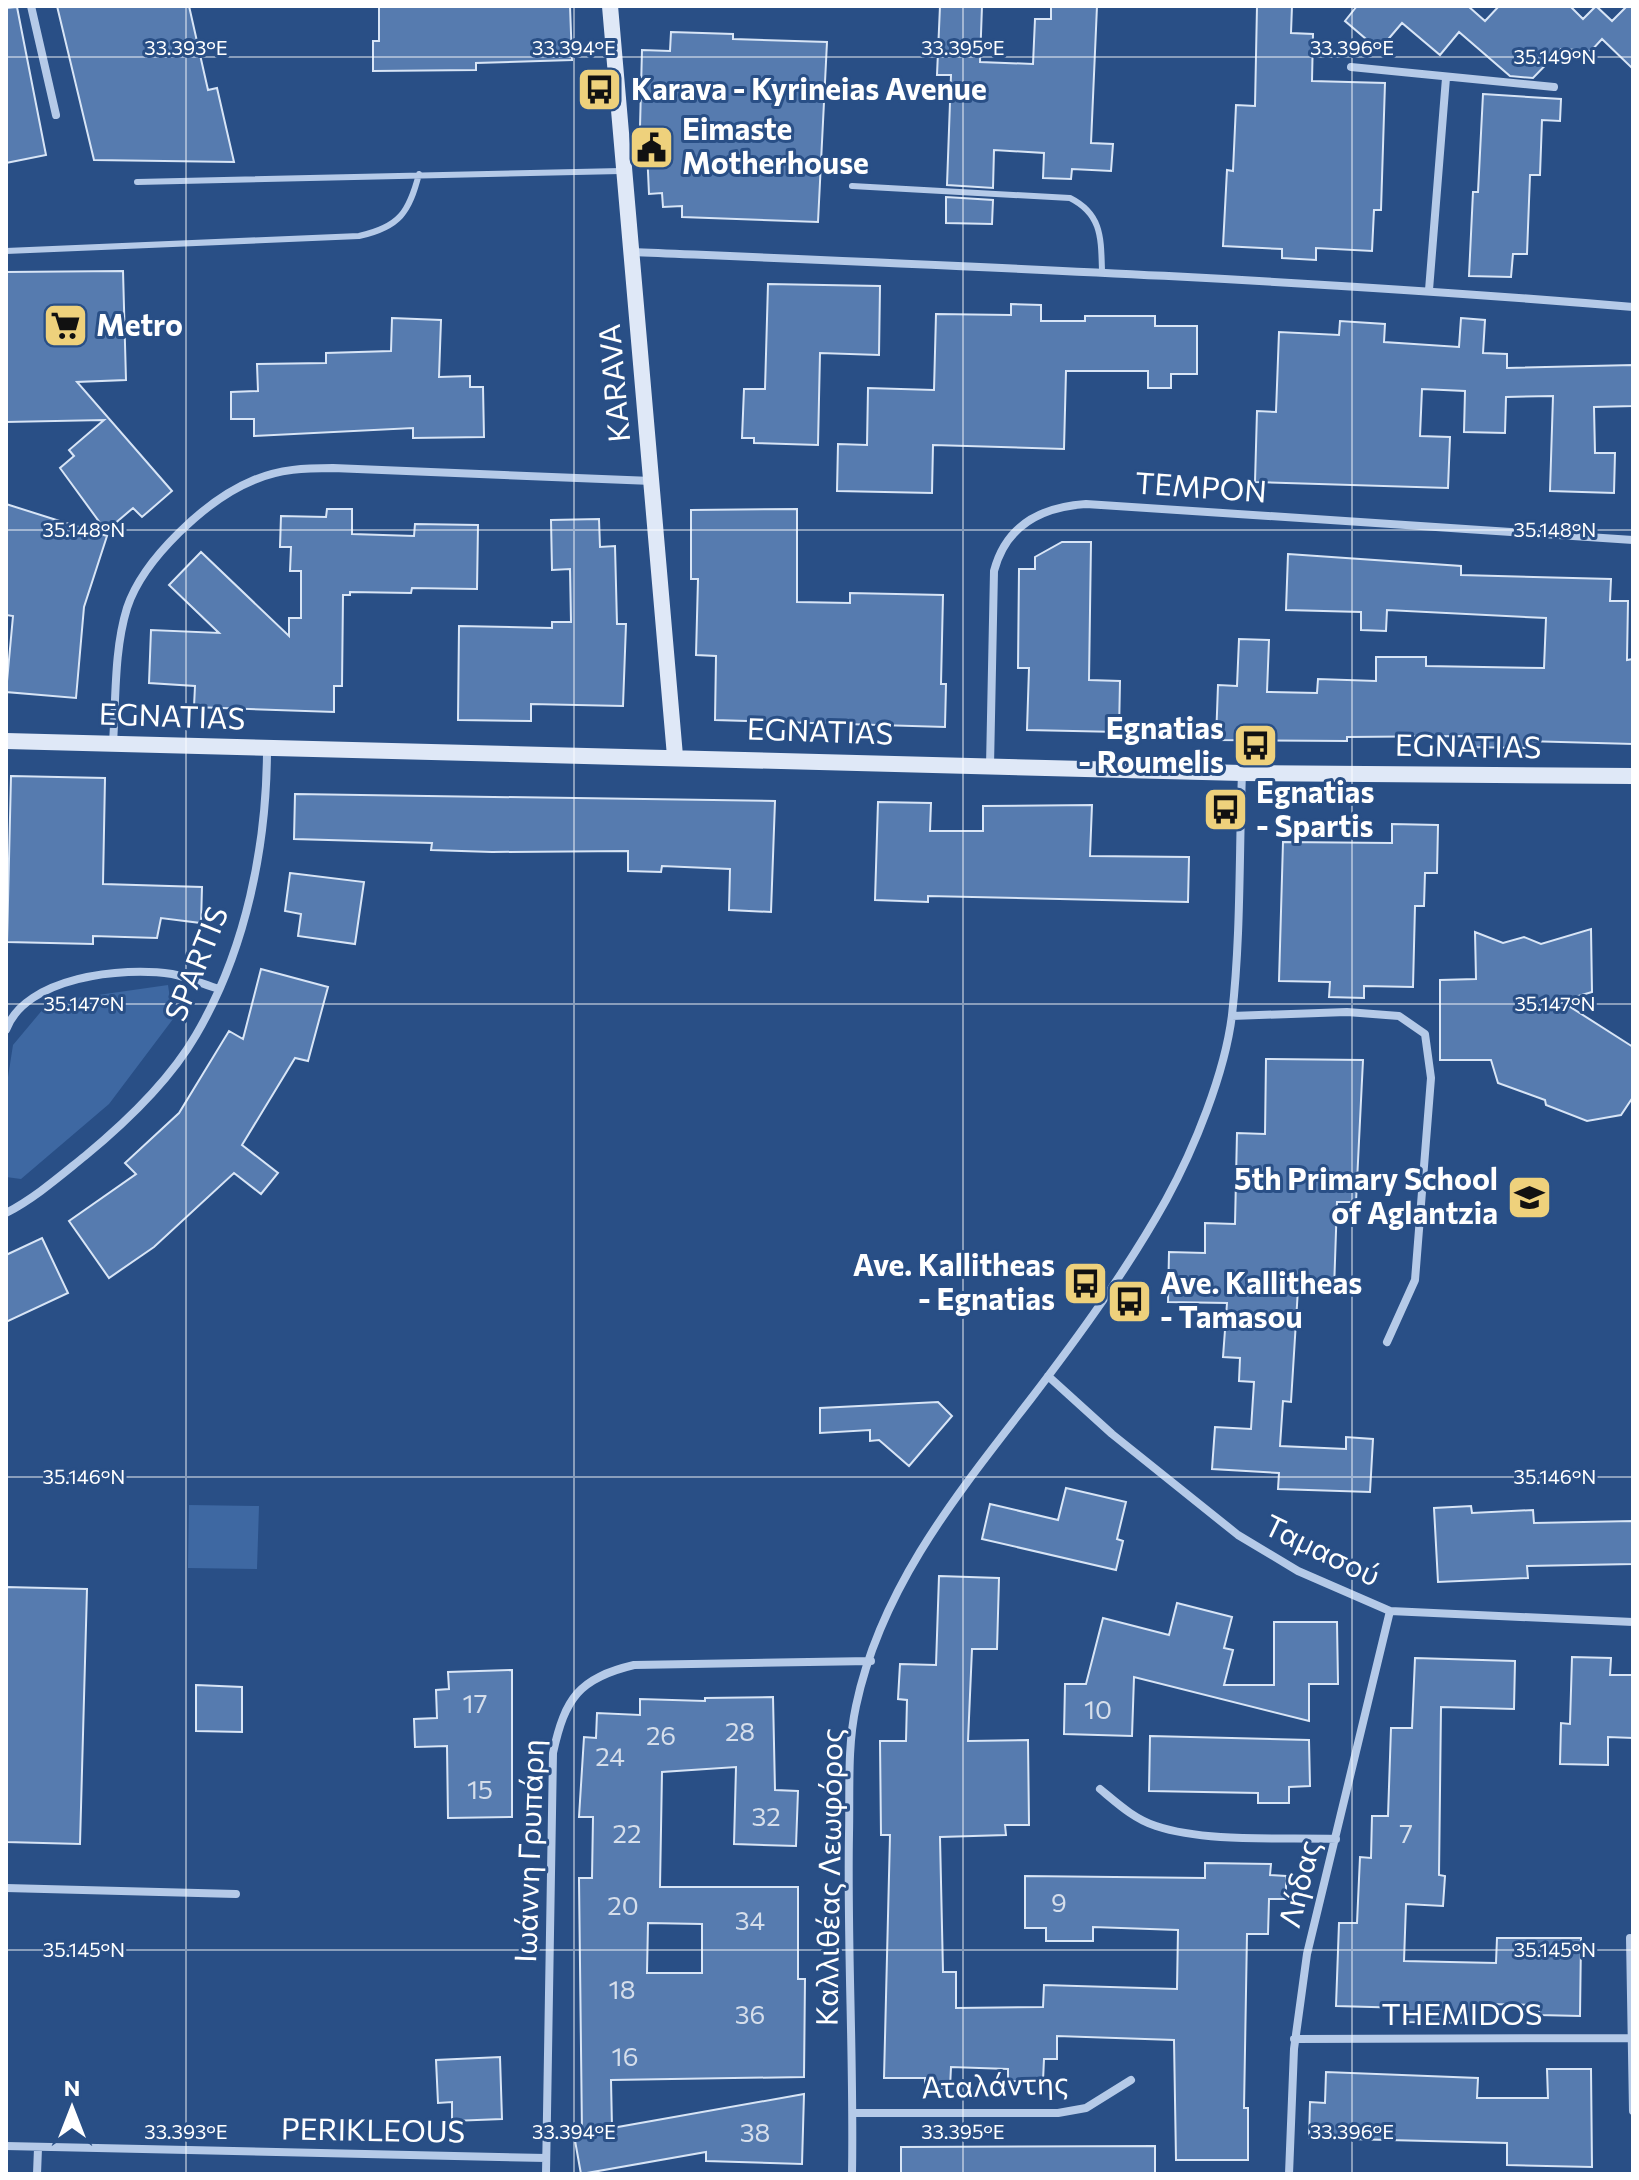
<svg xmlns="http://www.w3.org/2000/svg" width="1639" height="2180" font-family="Commissioner,sans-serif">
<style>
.green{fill:#3e68a2}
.building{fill:#567baf;stroke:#d8e5f6;stroke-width:2;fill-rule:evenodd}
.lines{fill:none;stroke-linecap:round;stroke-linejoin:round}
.lane{stroke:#b5cae8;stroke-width:6}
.street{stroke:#b5cae8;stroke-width:8}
.secondary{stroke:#dfe8f7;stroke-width:16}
.ticks{fill:none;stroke:#fff;stroke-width:2;stroke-opacity:0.45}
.labels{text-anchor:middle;stroke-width:6;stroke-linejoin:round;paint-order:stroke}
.number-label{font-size:26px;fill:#d5deeb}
.poi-label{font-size:30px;font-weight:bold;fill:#fff;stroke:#294f86;text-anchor:start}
.street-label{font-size:30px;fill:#fff;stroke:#294f86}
.ticks-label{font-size:20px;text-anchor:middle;fill:#fff;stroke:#294f86;stroke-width:6;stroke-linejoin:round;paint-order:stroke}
</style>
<rect width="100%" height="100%" fill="#294f86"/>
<path class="green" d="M168 985 173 1019 109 1104 21 1179 6 1177V1090L13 1045 49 1002Z
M189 1505 259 1506 257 1569 188 1568Z"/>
<path class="building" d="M57 6H189L208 90 217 88 234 162 94 160Z
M379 6H570L572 60 476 63V70L373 71V41H379Z
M940 6H982L980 62 1033 64 1035 19H1051V6H1097L1091 143 1113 144 1111 171 1072 169 1071 179 1043 178 1044 153 994 150 993 188 947 185 951 75H937Z
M1257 6H1292L1291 33 1313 34 1312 81 1385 83 1381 210H1374L1372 251 1316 248V260L1282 258V249L1223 246 1227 170 1233 171 1236 105 1255 106Z
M1357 6H1468L1485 21 1499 6H1570L1583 19 1596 6 1612 21 1627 6H1633V69L1602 39 1591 51 1561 49 1533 78 1510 76 1459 32 1440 55 1402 23 1379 50 1345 21Z
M17 7 46 155 6 163V8Z
M671 32 733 34V39L827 42 818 222 682 217V206L663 207 662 193 649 194 646 128 640 127 642 50 670 51Z
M1483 94 1561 99 1560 121 1542 120 1540 175H1530L1527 254H1513L1511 277 1469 276 1473 192H1478Z
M946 197 993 200 992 224 946 223Z
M123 271 126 380 77 382 172 491 142 517 133 508 106 531 60 468 74 456 69 450 104 420 6 422V272Z
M768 284 880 286 879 355 820 353 818 445 754 443V438H742L744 389H765Z
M1011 304 1041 305V321H1085V316H1155V326H1197V374H1171V388H1148V371H1066L1064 449 933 445 932 493 837 491 838 444 867 445 868 388 934 390 936 314 1011 315Z
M392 318 441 320 439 377 470 376V387H483L484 437 413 438V428L254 436V419H231V392L258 391 257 364 326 363V353L391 351Z
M1461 318 1485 320 1483 353 1507 354V368L1633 365V406L1594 407 1595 453H1615L1614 493 1550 491 1553 396 1506 397 1505 433 1464 432 1465 391 1422 389 1420 436 1450 437 1448 488 1255 482 1257 411 1276 412 1279 332 1339 335 1340 321 1385 324 1384 342 1459 347Z
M6 504 107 536 84 607 76 698 6 692 13 616 6 615Z
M327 509H352V534L414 536 415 524 478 525 477 589 412 588 411 593 350 592V595H343L342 686H334V712L194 707 195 686 149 683 151 630 219 633 169 585 201 552 289 636V618H301V571H290L291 547H280L281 516 326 517Z
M797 509V602L850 603V593L943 595 941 684H946L945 727 715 720 716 656 696 655 698 579H691V510Z
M599 519 600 547 615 546 617 624H626L623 706 531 704V721L458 720 459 626 552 628V622H571L570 569 552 570 551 520Z
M1062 542H1091L1089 680 1120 681 1119 732 1027 730 1029 668H1018L1019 569H1035V557Z
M1288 554 1461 566V575L1611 579 1610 601H1628L1627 660 1633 659V744L1525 741V748L1463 747V736L1347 737V741L1216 740 1218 685 1237 686 1239 639 1269 640 1267 692 1317 693 1318 679 1376 681V657H1426V666L1544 668 1546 618 1387 610 1386 631 1361 630V612L1286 610Z
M11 776 105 778 103 884 202 887 201 923 161 918 157 938 93 936V944L7 942Z
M295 794 775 801 771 912 729 910 730 869 662 866 661 872 628 871V851L492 852 431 850 432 843 294 839Z
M878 802 931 803 930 831H983V806L1092 805 1090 856 1189 857 1188 902 928 896V902L875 900Z
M1392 824 1438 825 1437 873H1425L1424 906H1415L1413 987 1364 986V998L1329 997 1330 982 1279 981 1283 842 1392 843Z
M290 873 364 882 355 944 298 936 301 914 285 911Z
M1591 929 1592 992 1561 1001 1633 1047V1097L1621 1115 1587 1121 1546 1105 1545 1100 1498 1083 1491 1060H1440V980L1476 979 1475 932 1503 943 1524 937 1541 944Z
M261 969 328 987 308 1061 295 1058 242 1145 278 1173 261 1194 234 1173 154 1247 109 1278 69 1221 136 1174 125 1163 179 1113 229 1031 243 1039Z
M1266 1059 1363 1060 1356 1202H1337L1334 1290 1298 1289 1291 1402 1283 1401 1280 1446 1346 1449V1437L1373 1439 1370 1492 1278 1489 1279 1473 1212 1469 1215 1427 1251 1429 1254 1382 1239 1381 1240 1358 1223 1357 1227 1303 1168 1302 1169 1252 1205 1253V1223L1235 1224 1237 1133 1265 1134Z
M42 1238 68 1293 6 1322V1255Z
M938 1402 952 1416 909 1466 879 1440 870 1441V1430L820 1433V1408Z
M1066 1488 1126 1502 1117 1539 1123 1541 1116 1570 982 1539 990 1504 1058 1520Z
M1471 1506 1472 1513 1533 1510 1534 1523 1633 1521V1564L1527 1566 1528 1578 1438 1582 1434 1508Z
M939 1576 999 1578 997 1649H972L968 1741 1028 1740 1029 1825H1005L1006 1835 940 1837 943 1972H956V2008L1043 2007 1044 1985 1177 1989 1178 1930 1093 1927V1941H1046V1928H1025V1876L1205 1878V1863L1271 1864 1270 1875 1286 1876V1899H1269L1268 1934H1247L1244 2108H1248V2160H1176L1174 2040 1057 2036V2059H1044L1043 2081H1008V2069L951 2067 950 2088 925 2087V2078H884L890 1835H881L880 1741H906L907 1700 898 1699 900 1664 936 1665Z
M6 1587 87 1589 80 1844 6 1842Z
M1177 1603 1232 1617 1224 1648 1233 1650 1224 1685H1274V1622H1337L1338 1684H1309V1721L1134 1677 1132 1736 1064 1734 1065 1684H1086L1103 1618 1169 1635Z
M1572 1657 1611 1658 1610 1675H1633V1738L1608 1737V1765L1560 1764 1561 1723 1570 1724Z
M1415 1658 1515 1661 1514 1709 1441 1707 1439 1875 1445 1876 1443 1906 1406 1904 1404 1961 1496 1963 1497 1938H1581L1580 2016 1539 2015V2005L1483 2004 1482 2023 1407 2022V2008L1336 2006 1339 1923H1357L1360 1857 1371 1858 1372 1816H1388L1391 1728H1412Z
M512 1670V1817L448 1818 447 1746 415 1747 414 1719 437 1718 436 1690 449 1689 448 1672Z
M196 1685 242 1687V1732L196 1731Z
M773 1697 775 1790 798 1791 796 1846 734 1844 736 1767 662 1772 660 1887H798V1979H805L804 2077 611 2080 612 2128 804 2094 802 2164 706 2161V2152L581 2174 574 2135 582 2134 579 1878H592L593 1817H579L584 1737 596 1738 597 1713 640 1715V1699L705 1701V1698ZM648 1923 702 1924V1973H647Z
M1150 1736 1309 1740 1310 1786 1289 1787V1803H1258V1793L1149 1791Z
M500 2057 502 2119 452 2121V2102L438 2103 436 2060Z
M1547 2069H1591L1592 2167 1507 2165V2143L1309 2138 1310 2102 1325 2103 1326 2072 1478 2078 1477 2098H1548Z
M1155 2146V2174H901V2147Z"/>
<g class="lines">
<path class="lane" d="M137 182 621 171
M852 186 1070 198C1102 214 1101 238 1102 271
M6 251 359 236C400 227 409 212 419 174"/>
<path class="street" d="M31 6 56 115
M1351 67 1554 87
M632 252C966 266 1300 279 1633 307
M1429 290 1446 78
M113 743C116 699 114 650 127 608 143 559 207 499 254 480 280 469 305 468 333 468L652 481
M990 766 994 571C1006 525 1041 507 1086 504L1633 540
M1232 1016 1347 1012 1399 1016 1425 1034 1431 1078 1415 1280 1387 1342
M6 1030C25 977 123 966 172 974 187 977 203 984 219 989
M6 1213C35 1198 60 1176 85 1156 125 1123 170 1080 196 1035 246 950 267 845 267 748
M1048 1376 1112 1434 1238 1535 1298 1571 1390 1611 1633 1622
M1100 1789C1117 1803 1134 1819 1156 1826 1208 1843 1281 1837 1336 1839
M6 1888 236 1894
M1630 1938 1633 2111
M1294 2039 1629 2038
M853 2113H1058L1086 2108 1131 2080
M6 2146 546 2158
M37 2174 38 2148
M546 2174 553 1753C565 1698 579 1678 634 1665L871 1661
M852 2174C854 2061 847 1947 849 1834 850 1792 847 1747 856 1706 881 1587 958 1493 1030 1400 1079 1336 1127 1270 1166 1200 1194 1149 1225 1073 1232 1015 1241 936 1239 853 1242 773
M1289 2174 1294 2049 1307 1954 1390 1611"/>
<path class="secondary" d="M610 6 675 756
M6 741 1242 773 1633 776"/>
</g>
<path class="ticks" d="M186 6V2174M574 6V2174M963 6V2174M1352 6V2174M6 57H1633M6 530H1633M6 1004H1633M6 1477H1633M6 1950H1633"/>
<defs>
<symbol id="bus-square" viewBox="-11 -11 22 22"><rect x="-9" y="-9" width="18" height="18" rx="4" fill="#eed17c" stroke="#294f86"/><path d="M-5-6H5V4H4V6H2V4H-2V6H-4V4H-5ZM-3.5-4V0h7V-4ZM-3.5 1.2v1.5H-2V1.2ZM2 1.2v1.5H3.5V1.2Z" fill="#111"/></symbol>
<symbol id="civic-square" viewBox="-11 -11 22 22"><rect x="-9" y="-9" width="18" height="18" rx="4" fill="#eed17c" stroke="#294f86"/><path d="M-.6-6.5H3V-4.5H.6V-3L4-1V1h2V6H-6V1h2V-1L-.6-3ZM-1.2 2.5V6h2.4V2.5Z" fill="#111"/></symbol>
<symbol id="supermarket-square" viewBox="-11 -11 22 22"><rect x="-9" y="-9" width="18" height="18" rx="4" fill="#eed17c" stroke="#294f86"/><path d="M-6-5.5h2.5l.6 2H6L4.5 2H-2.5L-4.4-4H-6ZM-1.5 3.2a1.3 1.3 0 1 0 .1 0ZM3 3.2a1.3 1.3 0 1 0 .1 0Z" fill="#111"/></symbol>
<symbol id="school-square" viewBox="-11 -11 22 22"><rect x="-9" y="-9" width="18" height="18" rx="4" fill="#eed17c" stroke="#294f86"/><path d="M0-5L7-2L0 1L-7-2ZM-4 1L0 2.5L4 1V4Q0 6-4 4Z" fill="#111"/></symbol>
</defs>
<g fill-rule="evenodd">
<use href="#bus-square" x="574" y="64" width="51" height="51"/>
<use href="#civic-square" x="626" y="122" width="51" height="51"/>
<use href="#supermarket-square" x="40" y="300" width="51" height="51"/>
<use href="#bus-square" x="1230" y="720" width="51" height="51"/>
<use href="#bus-square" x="1200" y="784" width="51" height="51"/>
<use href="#school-square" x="1504" y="1172" width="51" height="51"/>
<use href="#bus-square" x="1060" y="1258" width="51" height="51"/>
<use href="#bus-square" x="1104" y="1276" width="51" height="51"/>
</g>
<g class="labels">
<g class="number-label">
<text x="475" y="1713">17</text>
<text x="1098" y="1719">10</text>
<text x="740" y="1741">28</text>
<text x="661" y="1745">26</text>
<text x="610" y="1766">24</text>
<text x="480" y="1799">15</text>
<text x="766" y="1826">32</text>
<text x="627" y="1843">22</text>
<text x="1406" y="1843">7</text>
<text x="1059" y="1912">9</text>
<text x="623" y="1915">20</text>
<text x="750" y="1930">34</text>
<text x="622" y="1999">18</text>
<text x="750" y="2024">36</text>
<text x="625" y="2066">16</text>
<text x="755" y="2142">38</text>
</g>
<g class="poi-label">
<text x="631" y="100">Karava - Kyrineias Avenue</text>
<text x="682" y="140">Eimaste<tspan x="682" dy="34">Motherhouse</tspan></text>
<text x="96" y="336">Metro</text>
<text x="1224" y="739" text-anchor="end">Egnatias<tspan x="1224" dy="34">- Roumelis</tspan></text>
<text x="1256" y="803">Egnatias<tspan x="1256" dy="34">- Spartis</tspan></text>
<text x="1498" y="1190" text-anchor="end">5th Primary School<tspan x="1498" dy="34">of Aglantzia</tspan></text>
<text x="1055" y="1276" text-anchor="end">Ave. Kallitheas<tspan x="1055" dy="34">- Egnatias</tspan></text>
<text x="1160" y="1294">Ave. Kallitheas<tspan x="1160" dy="34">- Tamasou</tspan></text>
</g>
<g class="street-label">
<text transform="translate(615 383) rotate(-95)" y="10">KARAVA</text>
<text transform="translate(1201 488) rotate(4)" y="10">TEMPON</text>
<text transform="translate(172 717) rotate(2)" y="10">EGNATIAS</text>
<text transform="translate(820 732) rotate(2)" y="10">EGNATIAS</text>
<text transform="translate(1468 747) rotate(1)" y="10">EGNATIAS</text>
<text transform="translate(197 964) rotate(-68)" y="10">SPARTIS</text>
<text transform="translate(1322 1551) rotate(26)" y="10">Ταμασού</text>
<text transform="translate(530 1851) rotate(-88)" y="10">Ιωάννη Γρυπάρη</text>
<text transform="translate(830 1877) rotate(-89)" y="10">Καλλιθέας Λεωφόρος</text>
<text transform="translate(1300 1884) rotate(-76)" y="10">Λήδας</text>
<text x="1462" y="2025">THEMIDOS</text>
<text transform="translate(995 2086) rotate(-2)" y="10">Αταλάντης</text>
<text transform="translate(373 2131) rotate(1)" y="10">PERIKLEOUS</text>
</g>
</g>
<g class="ticks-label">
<text x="186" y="55">33.393°E</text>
<text x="574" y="55">33.394°E</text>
<text x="963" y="55">33.395°E</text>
<text x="1352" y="55">33.396°E</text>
<text x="1555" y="64">35.149°N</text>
<text x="84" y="537">35.148°N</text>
<text x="1555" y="537">35.148°N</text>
<text x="84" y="1011">35.147°N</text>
<text x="1555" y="1011">35.147°N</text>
<text x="84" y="1484">35.146°N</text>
<text x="1555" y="1484">35.146°N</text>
<text x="84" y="1957">35.145°N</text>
<text x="1555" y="1957">35.145°N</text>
<text x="186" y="2139">33.393°E</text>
<text x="574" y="2139">33.394°E</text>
<text x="963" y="2139">33.395°E</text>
<text x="1352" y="2139">33.396°E</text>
</g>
<rect width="1639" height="2180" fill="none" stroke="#ffffff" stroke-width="16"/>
<g transform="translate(72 2108)" stroke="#294f86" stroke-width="6" paint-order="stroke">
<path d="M0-6L14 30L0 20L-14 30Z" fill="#ffffff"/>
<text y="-12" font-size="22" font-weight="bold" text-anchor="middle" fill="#ffffff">N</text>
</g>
</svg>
